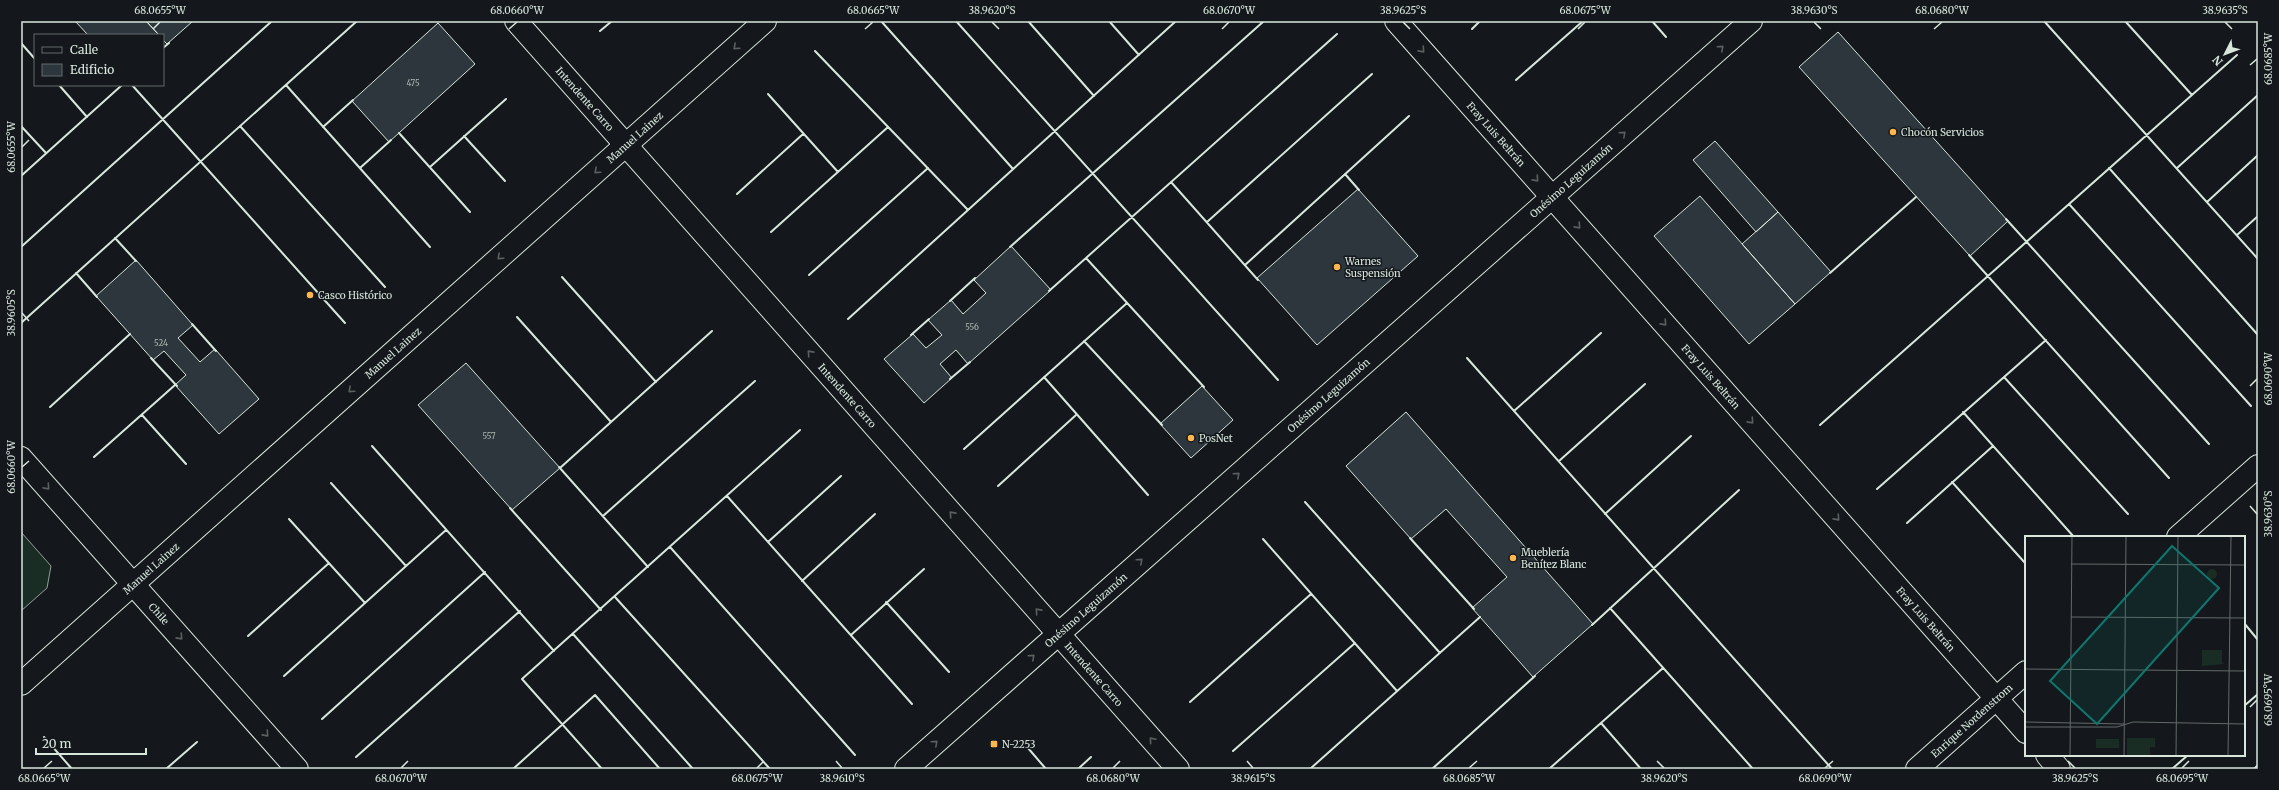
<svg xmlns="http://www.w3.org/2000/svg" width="2279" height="790" font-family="Merriweather,serif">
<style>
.green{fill:#1a2d24;stroke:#939e99}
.building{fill:#2c363c;stroke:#d8e6dc}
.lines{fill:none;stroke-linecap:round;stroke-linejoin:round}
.minor-casing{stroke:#d8e6dc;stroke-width:24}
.minor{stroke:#14181c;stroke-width:22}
.wall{stroke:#d8e6dc;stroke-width:2}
.oneway{stroke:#59605f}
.ticks{fill:none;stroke:#d8e6dc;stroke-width:1.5}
.poi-dot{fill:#ffb74d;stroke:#14181c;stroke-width:1.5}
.labels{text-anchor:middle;stroke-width:3;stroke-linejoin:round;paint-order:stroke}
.number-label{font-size:8px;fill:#adbab4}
.street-label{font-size:10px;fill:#d8e6dc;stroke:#14181c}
.poi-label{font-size:10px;fill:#d8e6dc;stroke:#14181c;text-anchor:start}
.inset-road{fill:none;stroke:#626a69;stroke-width:1}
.view{fill:#0f766e;fill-opacity:0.15;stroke:#0f766e;stroke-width:2}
.inset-edge{fill:none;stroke:#d8e6dc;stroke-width:2}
.neatline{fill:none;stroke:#d8e6dc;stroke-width:1.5}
.ticks-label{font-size:10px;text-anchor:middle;fill:#d8e6dc}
</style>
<rect width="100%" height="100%" fill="#14181c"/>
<path class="green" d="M21 532 51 566 47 588 21 611Z"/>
<path class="building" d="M75 21H146L159 35H88Z
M146 21H193L167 44 163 40V35H159Z
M438 23 475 64 389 142 352 101Z
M1838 32 2008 221 1970 256 1799 67Z
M1715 141 1778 212 1756 232 1693 160Z
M1358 189 1418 256 1317 345 1257 278Z
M1700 196 1795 304 1749 344 1654 236Z
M1778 212 1831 272 1795 304 1742 244Z
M1011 246 1051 290 968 364 956 350 940 364 952 378 924 403 884 359 913 334 926 348 942 335 928 320 951 300 963 314 986 293 974 280Z
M136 260 193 325 178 338 200 362 215 349 259 399 219 434 175 385 186 375 164 351 153 360 96 296Z
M466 363 560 468 512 510 418 405Z
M1202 386 1233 420 1191 458 1160 424Z
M1406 412 1593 624 1533 677 1472 608 1507 577 1446 509 1411 539 1346 466Z"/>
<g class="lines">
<defs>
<g id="minor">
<path id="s1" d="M516 21 1178 769"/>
<path id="s2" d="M1396 21 2026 732"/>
<path id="s3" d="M21 458 297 769"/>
<path d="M2178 537 2258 466"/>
<path id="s4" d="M21 684 765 21"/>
<path d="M2047 755 2059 769"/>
<path id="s5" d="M906 769 1751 21"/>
<path id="s6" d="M1917 769 2026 672"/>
</g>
</defs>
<use href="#minor" class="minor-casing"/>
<use href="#minor" class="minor"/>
<path class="wall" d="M881 21 1013 169
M956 21 1278 380
M1028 21 1094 96
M1109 21 1139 55
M1652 21 1666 37
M2044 21 2258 259
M2125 21 2192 95
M1472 29 1480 21
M600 31 612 21
M21 43 35 59
M163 48 169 43
M815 51 968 210
M1516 80 1583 21
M59 85 87 117
M132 85 345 323
M286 85 430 247
M768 94 838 172
M21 126 46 153
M240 126 385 287
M323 127 353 100
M399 133 470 212
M464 136 505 181
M430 167 506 99
M360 168 391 140
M2109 168 2258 335
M2177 168 2258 95
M1345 174 1359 190
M21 176 122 85
M1171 182 1258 280
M737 194 803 134
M2207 202 2258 155
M2069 204 2251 406
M2006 219 2209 444
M1207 222 1372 74
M771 232 888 127
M2237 235 2258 216
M115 238 136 261
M21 247 272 21
M1010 247 1264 21
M1969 255 2169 478
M1086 258 1204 387
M1245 265 1409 116
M76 273 97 297
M1830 273 1916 197
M809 275 928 168
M562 277 656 382
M1049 291 1337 34
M950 301 975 278
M517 317 611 422
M848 319 1176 21
M21 323 357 21
M192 324 216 351
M911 335 929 319
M1084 341 1162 425
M151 358 177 386
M1467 358 1832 769
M1044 377 1148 495
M2004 377 2128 514
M950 379 970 362
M50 407 130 334
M1514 411 1601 333
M1963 412 2074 537
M142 415 186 464
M1820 425 2237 55
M372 446 554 651
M964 449 1127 303
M94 457 175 385
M1559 461 1645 384
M559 467 648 567
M560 468 712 331
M1952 482 2026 564
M331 483 406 566
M998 486 1076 415
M1877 489 2046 340
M727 496 912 704
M1305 502 1440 653
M510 508 601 610
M1605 514 1691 436
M603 516 755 381
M289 519 365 603
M1907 523 1993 446
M1410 538 1474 609
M1263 539 1397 691
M768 542 841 476
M670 547 855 755
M802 581 875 514
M615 597 770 769
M886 602 949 672
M1610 608 1753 769
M2244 623 2258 640
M1592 625 1739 490
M573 634 693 769
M851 635 924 569
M248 636 329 563
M284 676 446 530
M1190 702 1311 594
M2244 706 2258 694
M322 719 485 572
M1601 723 1641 769
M44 737 72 769
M1028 748 1046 769
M1233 751 1355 643
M356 757 520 611
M166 769 197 742
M513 769 595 695 660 769
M602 769 522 679 800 430
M1078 769 1091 757
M1310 769 1480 617
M1432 769 1535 676
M1549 769 1663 668
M2172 769 2188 755
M2254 769 2258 765"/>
</g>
<defs><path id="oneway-chevron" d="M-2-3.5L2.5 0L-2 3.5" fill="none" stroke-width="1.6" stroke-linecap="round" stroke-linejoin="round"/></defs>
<g class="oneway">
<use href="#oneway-chevron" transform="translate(736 47) rotate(138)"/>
<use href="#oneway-chevron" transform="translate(1721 48) rotate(-42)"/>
<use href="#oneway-chevron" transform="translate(1422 50) rotate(48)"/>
<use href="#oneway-chevron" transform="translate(1623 134) rotate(-42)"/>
<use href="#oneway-chevron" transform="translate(597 171) rotate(138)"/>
<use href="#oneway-chevron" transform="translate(1536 179) rotate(48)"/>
<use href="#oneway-chevron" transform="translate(1578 226) rotate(48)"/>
<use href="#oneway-chevron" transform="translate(500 257) rotate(138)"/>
<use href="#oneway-chevron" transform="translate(1664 323) rotate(48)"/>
<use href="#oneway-chevron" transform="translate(810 353) rotate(-132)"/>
<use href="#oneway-chevron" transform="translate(351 390) rotate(138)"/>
<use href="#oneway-chevron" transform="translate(1751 421) rotate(48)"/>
<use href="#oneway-chevron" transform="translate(1237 475) rotate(-42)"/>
<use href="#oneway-chevron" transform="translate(47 487) rotate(48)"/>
<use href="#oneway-chevron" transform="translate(952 514) rotate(-132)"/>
<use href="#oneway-chevron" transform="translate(1837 518) rotate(48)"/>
<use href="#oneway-chevron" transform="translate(1140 561) rotate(-42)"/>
<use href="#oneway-chevron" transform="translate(1038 611) rotate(-132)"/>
<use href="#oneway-chevron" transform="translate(180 637) rotate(48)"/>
<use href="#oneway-chevron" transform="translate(1032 657) rotate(-42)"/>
<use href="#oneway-chevron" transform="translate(266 734) rotate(48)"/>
<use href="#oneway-chevron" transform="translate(1152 740) rotate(-131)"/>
<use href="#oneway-chevron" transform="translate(935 743) rotate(-42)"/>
</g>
<path class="ticks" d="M992 22 999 29M1403 22 1410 29M1814 22 1821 29M2225 22 2232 29M153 29 160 22M509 29 517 22M865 29 873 22M1222 29 1229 22M1578 29 1585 22M1934 29 1942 22M2250 65 2257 59M22 147 29 140M22 313 29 321M2250 386 2257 379M22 467 29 461M2250 506 2257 514M2250 707 2257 700M836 761 842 768M1247 761 1253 768M1657 761 1664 768M2068 761 2075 768M44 768 52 761M401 768 408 761M757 768 764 761M1113 768 1120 761M1469 768 1477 761M1825 768 1833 761M2182 768 2189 761"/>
<g class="poi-dot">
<circle cx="1893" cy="132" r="4"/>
<circle cx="1337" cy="267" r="4"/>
<circle cx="310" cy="295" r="4"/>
<circle cx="1191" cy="438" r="4"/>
<circle cx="1513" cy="558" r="4"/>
<rect x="990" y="740" width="8" height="8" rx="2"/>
</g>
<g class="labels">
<g class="number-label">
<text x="413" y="86">475</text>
<text x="972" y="330">556</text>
<text x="161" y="346">524</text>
<text x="489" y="439">557</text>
</g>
<g class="street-label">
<text dy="4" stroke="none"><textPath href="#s1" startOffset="104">Intendente Carro</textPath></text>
<text dy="4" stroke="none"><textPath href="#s2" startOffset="151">Fray Luis Beltrán</textPath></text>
<text dy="4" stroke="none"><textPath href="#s4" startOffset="822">Manuel Lainez</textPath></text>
<text dy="4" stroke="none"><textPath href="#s5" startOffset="888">Onésimo Leguizamón</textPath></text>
<text dy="4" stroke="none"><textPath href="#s4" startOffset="498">Manuel Lainez</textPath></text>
<text dy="4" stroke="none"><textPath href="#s2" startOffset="475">Fray Luis Beltrán</textPath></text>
<text dy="4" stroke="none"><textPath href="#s1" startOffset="500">Intendente Carro</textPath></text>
<text dy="4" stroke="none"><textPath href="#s5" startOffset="564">Onésimo Leguizamón</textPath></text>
<text dy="4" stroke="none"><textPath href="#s4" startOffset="174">Manuel Lainez</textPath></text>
<text dy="4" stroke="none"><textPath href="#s5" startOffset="240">Onésimo Leguizamón</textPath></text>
<text dy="4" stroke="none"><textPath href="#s3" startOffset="208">Chile</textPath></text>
<text dy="4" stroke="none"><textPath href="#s2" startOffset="799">Fray Luis Beltrán</textPath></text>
<text dy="4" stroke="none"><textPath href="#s1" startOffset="872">Intendente Carro</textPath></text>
<text dy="4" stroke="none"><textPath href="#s6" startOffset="73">Enrique Nordenstrom</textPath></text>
</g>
<g class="poi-label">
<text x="1901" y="136">Chocón Servicios</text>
<text x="1345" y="265">Warnes<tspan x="1345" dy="12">Suspensión</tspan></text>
<text x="318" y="299">Casco Histórico</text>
<text x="1199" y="442">PosNet</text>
<text x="1521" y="556">Mueblería<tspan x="1521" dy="12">Benítez Blanc</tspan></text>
<text x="1002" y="748">N-2253</text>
</g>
</g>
<g transform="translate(2025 536)">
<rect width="220" height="220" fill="#14181c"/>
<path d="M182 38a5 5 0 1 1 10 0a5 5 0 1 1-10 0ZM177 114H197V126L199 128 177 130ZM102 202H130V211H125V220H102ZM71 203H94V212H71Z" fill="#1a2d24"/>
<path class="inset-road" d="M46 28 220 29M46 81 220 82M0 133 220 135M0 186 99 188M0 191H92L108 186 220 188M45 220 47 0M99 220 101 0M151 220 153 0M203 220 206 0"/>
<path class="view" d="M147 10 194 52 72 188 25 145Z"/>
<rect width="220" height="220" class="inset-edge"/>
</g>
<rect width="2279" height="790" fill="none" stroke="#14181c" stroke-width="44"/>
<rect x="34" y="34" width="130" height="52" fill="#14181c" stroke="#626a69"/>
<rect x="42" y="47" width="20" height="6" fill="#14181c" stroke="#626a69"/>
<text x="70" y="54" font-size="12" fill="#d8e6dc">Calle</text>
<rect x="42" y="64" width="20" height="12" fill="#2c363c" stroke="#626a69"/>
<text x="70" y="74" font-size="12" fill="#d8e6dc">Edificio</text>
<g transform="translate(2225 54) rotate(228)" stroke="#14181c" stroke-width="3" paint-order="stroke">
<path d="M0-3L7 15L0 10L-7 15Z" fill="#d8e6dc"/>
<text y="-6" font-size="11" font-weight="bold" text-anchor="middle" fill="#d8e6dc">N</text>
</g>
<path d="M36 748v6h110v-6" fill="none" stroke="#d8e6dc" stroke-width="2"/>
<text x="42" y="748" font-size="12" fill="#d8e6dc" stroke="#14181c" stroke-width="3" paint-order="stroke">20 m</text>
<rect x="22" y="22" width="2235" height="746" class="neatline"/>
<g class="ticks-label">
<text x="160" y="14">68.0655°W</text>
<text x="517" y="14">68.0660°W</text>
<text x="873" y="14">68.0665°W</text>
<text x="992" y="14">38.9620°S</text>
<text x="1229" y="14">68.0670°W</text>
<text x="1403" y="14">38.9625°S</text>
<text x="1585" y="14">68.0675°W</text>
<text x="1814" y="14">38.9630°S</text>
<text x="1942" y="14">68.0680°W</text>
<text x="2225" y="14">38.9635°S</text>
<text transform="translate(2268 59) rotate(-90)" y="4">68.0685°W</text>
<text transform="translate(11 147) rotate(-90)" y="4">68.0655°W</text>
<text transform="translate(11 313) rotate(-90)" y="4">38.9605°S</text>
<text transform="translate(2268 379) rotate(-90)" y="4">68.0690°W</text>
<text transform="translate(11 467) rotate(-90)" y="4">68.0660°W</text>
<text transform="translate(2268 514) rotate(-90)" y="4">38.9630°S</text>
<text transform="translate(2268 700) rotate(-90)" y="4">68.0695°W</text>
<text x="44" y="782">68.0665°W</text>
<text x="401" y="782">68.0670°W</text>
<text x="757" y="782">68.0675°W</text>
<text x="842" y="782">38.9610°S</text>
<text x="1113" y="782">68.0680°W</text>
<text x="1253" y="782">38.9615°S</text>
<text x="1469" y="782">68.0685°W</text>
<text x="1664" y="782">38.9620°S</text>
<text x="1825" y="782">68.0690°W</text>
<text x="2075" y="782">38.9625°S</text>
<text x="2182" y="782">68.0695°W</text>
</g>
</svg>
